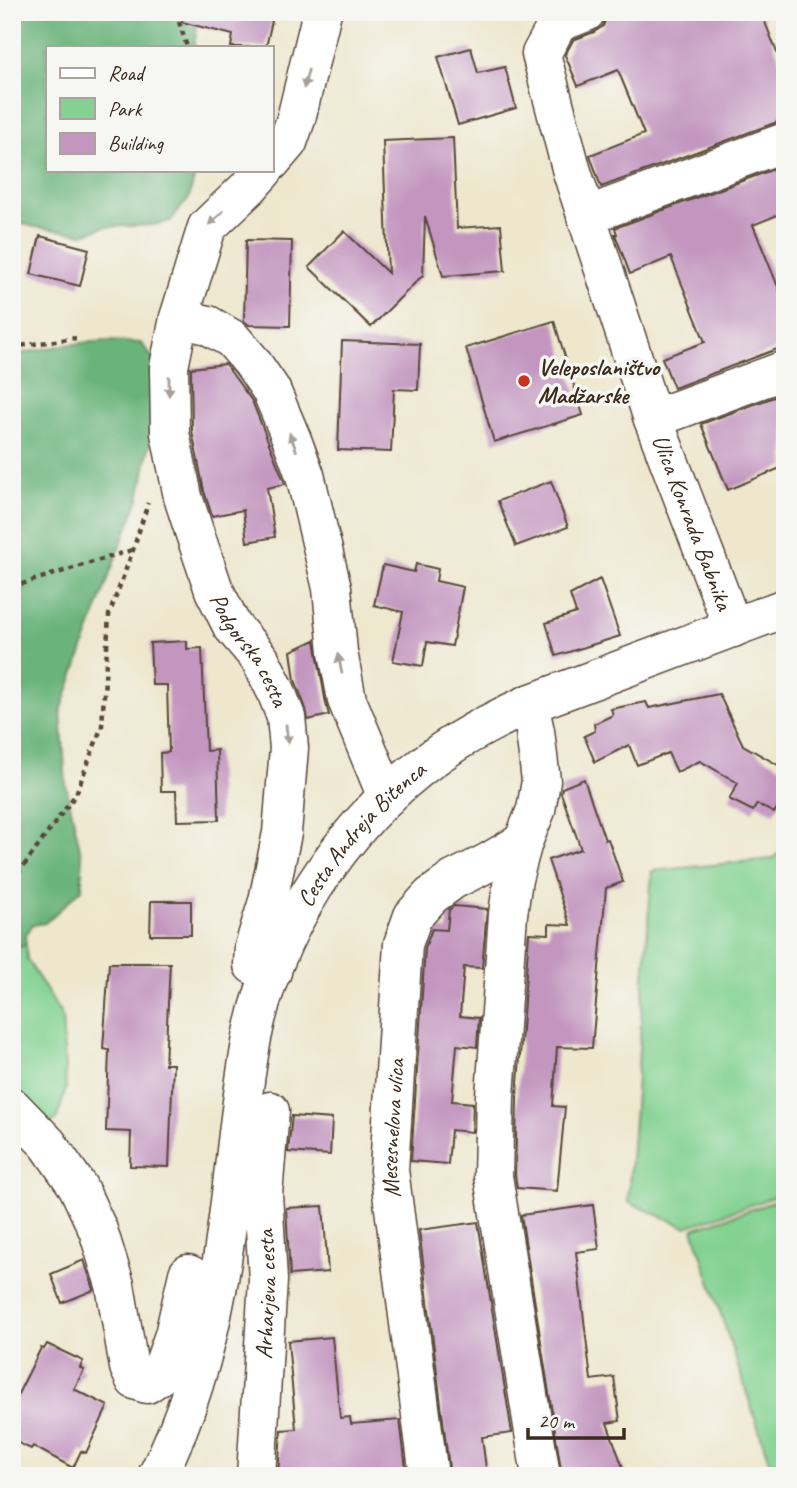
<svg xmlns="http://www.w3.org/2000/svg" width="797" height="1488" font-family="Caveat,sans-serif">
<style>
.green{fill:#83d292;stroke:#5f7e58;stroke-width:2}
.forest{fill:#6ab47c;stroke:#526f4d;stroke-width:2}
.building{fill:#c396c0}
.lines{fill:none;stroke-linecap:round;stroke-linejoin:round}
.minor-casing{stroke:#564638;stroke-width:41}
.path{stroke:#564638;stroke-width:4.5;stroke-dasharray:5 5;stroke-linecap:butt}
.minor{stroke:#fff;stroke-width:38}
.oneway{fill:#a79f9a}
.poi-dot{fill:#c8321e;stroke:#f6f6f2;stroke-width:2.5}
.labels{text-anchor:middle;stroke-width:7;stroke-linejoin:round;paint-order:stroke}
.poi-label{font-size:24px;font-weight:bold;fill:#3b2a1e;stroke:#f6f6f2;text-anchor:start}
.street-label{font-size:24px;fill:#3b2a1e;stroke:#f6f6f2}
</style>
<rect width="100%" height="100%" fill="#f6f6f2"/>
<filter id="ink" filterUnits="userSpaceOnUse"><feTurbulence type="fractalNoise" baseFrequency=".0143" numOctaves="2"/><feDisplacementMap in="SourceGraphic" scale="14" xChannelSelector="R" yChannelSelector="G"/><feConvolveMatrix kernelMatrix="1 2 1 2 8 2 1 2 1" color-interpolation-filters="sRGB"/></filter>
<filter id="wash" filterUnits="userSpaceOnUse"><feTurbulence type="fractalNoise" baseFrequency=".00686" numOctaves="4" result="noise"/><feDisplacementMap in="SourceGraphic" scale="28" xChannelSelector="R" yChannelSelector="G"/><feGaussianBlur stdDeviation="1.57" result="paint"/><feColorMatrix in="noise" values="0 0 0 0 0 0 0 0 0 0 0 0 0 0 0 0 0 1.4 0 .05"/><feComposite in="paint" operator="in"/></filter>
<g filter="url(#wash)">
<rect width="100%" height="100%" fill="#eee7ce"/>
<path class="green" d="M785 848V1193L686 1227 628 1202 652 871 772 859Z
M26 945 27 959 62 1016 66 1088 57 1120 46 1125 12 1093V946Z
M785 1198V1476H774L693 1229Z"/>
<path class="forest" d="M12 12H199L194 47H47V170H196L189 198 170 221 155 225 104 227 83 234 35 227 12 221Z
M109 341 141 343 157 363 151 438 139 499 117 554 61 711 66 785 82 858V889L45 923 32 925 26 935V945L12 946V356C46 347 74 342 109 341Z"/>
<g id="blocks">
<path class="building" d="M183 12H274L266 47H231L233 35 182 22Z
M607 12H761L785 73V121L777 122 601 187 590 155 644 134 618 70 578 86 565 55 573 40 594 32 603 26 607 16Z
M471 48 478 73 505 67 516 108 458 125 438 57Z
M453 138 457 228 501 225 505 271 443 276 425 216 423 275 371 327 309 267 344 231 388 273 383 141Z
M785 165V212L753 225 785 304V349H777L674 388 662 358 705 342 671 257 630 274 615 234H617L615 228Z
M40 236 89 249 80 286 31 274Z
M246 240 292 241 290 326 249 325 244 321Z
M554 321 583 415 494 442 466 348Z
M342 341 420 344 418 390 394 389 391 452 338 450Z
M225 364 252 401 284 481 285 484 267 488 275 537 247 542 243 510 212 516 204 491 192 431 191 369V368Z
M785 393V466L728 490 701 424Z
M551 481 568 527 516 546 498 501Z
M416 564 438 569 436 581 463 587 452 646 427 642 423 666 393 661 403 612 374 605 383 565 414 572Z
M600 579 620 636 556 656 546 623 576 613 570 595Z
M315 640 326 704 329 715 308 720 306 709 295 680 291 651Z
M187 641V649L202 648 206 751 217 750 219 820 177 821 176 791H161L160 753 169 752 167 685H152L150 643Z
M719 694 743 745 785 769V795L774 813 757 804 753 811 729 799 738 783 700 761 677 772 668 753 637 765 629 745 595 762 584 736 595 731 594 724 613 715 611 709 646 702 649 708Z
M584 779 605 840 608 839 623 882 606 888 592 1048 557 1047 553 1106 565 1107 557 1191 517 1188 515 1175 517 1097 529 933 549 934V924L570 925 548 860 581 849 561 793 562 788Z
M151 901H191V935H150Z
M454 906 487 909 482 968 464 967 460 1016 479 1018 477 1047 457 1045 452 1101 473 1103 472 1132 451 1130 448 1164 411 1161 425 948 432 929 447 930 449 910Z
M109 963H170L165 1064H173L169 1167 130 1166 131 1132 106 1131 109 1050 103 1049Z
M292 1116 332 1119 330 1155 288 1152Z
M593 1205 599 1249 576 1252 591 1380 614 1377 620 1421 607 1423 626 1476H562L521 1215Z
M323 1206 328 1272 290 1275 286 1208Z
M478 1222 512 1433 482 1437 487 1476H450L419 1230Z
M84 1260 94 1290 62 1303 51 1274Z
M332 1337 340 1418 350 1417 351 1424 400 1420 407 1476H278L281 1430 296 1429 288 1341Z
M47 1344 83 1361 80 1368 84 1370 74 1389 108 1406 86 1453 81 1451 73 1468 33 1446 31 1449 12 1440V1406L41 1348 44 1349Z"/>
</g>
</g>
<g filter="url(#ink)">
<use href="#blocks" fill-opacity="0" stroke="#564638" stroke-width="2"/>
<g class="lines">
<defs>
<g id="minor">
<path id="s1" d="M586 12 558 23 541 54 572 172 653 419 733 628"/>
<path d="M271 162 288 142 296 119 322 12"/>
<path id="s2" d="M264 170 249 187 207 227 179 318 169 367 170 433 183 497 194 531 214 590 232 626 260 659 276 691 286 717 289 748 282 833 268 901 254 947 253 965 272 972"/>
<path d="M586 216 785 142"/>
<path d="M179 318 208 325 232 339 251 361 271 390 292 440 305 475 332 588 338 652 347 700 387 797"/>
<path d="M653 419 785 370"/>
<path d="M529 704 535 731 541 781 536 810 523 842 513 879 508 914 495 1096 493 1176 541 1476"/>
<path d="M12 1107 48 1144 78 1187 98 1230 115 1285 129 1367 135 1380 147 1384 160 1375 174 1335 188 1274 217 1289"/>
<path id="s3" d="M157 1476C186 1420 206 1351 217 1290 233 1206 236 1121 252 1038 276 919 356 805 458 741 481 727 505 715 529 704L785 608"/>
<path id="s4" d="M256 1476 268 1280 263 1194 270 1111"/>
<path id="s5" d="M429 1476 389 1170 403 944 413 916 431 896 453 880 489 862 523 842"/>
</g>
</defs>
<use href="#minor" class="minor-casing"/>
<path class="path" d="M176 12 187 47
M12 347 76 338
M12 587 132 550
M12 882 76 794 102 726 109 615 133 550 148 503"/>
<use href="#minor" class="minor"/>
</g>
<defs><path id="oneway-solid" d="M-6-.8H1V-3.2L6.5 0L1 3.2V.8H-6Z" transform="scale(1.75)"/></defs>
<g class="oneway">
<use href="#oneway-solid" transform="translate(306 79) rotate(104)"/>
<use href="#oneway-solid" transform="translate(216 218) rotate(137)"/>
<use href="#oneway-solid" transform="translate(169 386) rotate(90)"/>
<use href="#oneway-solid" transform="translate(293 442) rotate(-111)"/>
<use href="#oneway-solid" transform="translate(340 664) rotate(-101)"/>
<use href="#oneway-solid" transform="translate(287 734) rotate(84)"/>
</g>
</g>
<circle class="poi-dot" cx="524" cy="381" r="7"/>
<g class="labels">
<g class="poi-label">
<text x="538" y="375">Veleposlaništvo<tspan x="538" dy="28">Madžarske</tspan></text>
</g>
<g class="street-label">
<text dy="8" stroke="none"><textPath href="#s1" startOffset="558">Ulica Konrada Babnika</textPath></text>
<text dy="8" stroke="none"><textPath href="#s2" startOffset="525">Podgorska cesta</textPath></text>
<text dy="8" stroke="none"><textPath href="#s3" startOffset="686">Cesta Andreja Bitenca</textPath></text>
<text dy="8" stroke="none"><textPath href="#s5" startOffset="350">Mesesnelova ulica</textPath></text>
<text dy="8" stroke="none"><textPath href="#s4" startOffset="182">Arharjeva cesta</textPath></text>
</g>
</g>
<rect width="797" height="1488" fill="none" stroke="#f6f6f2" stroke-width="42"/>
<rect x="46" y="46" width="228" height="126" fill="#f6f6f2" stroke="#aba49d" stroke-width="2"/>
<rect x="60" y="68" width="35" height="10" fill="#ffffff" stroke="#aba49d" stroke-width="2"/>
<text x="108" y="80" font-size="21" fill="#3b2a1e">Road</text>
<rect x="60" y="98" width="35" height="21" fill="#83d292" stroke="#aba49d" stroke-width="2"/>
<text x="108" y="116" font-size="21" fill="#3b2a1e">Park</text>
<rect x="60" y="133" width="35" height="21" fill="#c396c0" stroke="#aba49d" stroke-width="2"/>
<text x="108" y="150" font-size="21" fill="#3b2a1e">Building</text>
<path d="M528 1428v10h96v-10" fill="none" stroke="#3b2a1e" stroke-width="3.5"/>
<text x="538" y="1428" font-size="21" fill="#3b2a1e" stroke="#f6f6f2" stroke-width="5" paint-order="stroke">20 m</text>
</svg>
